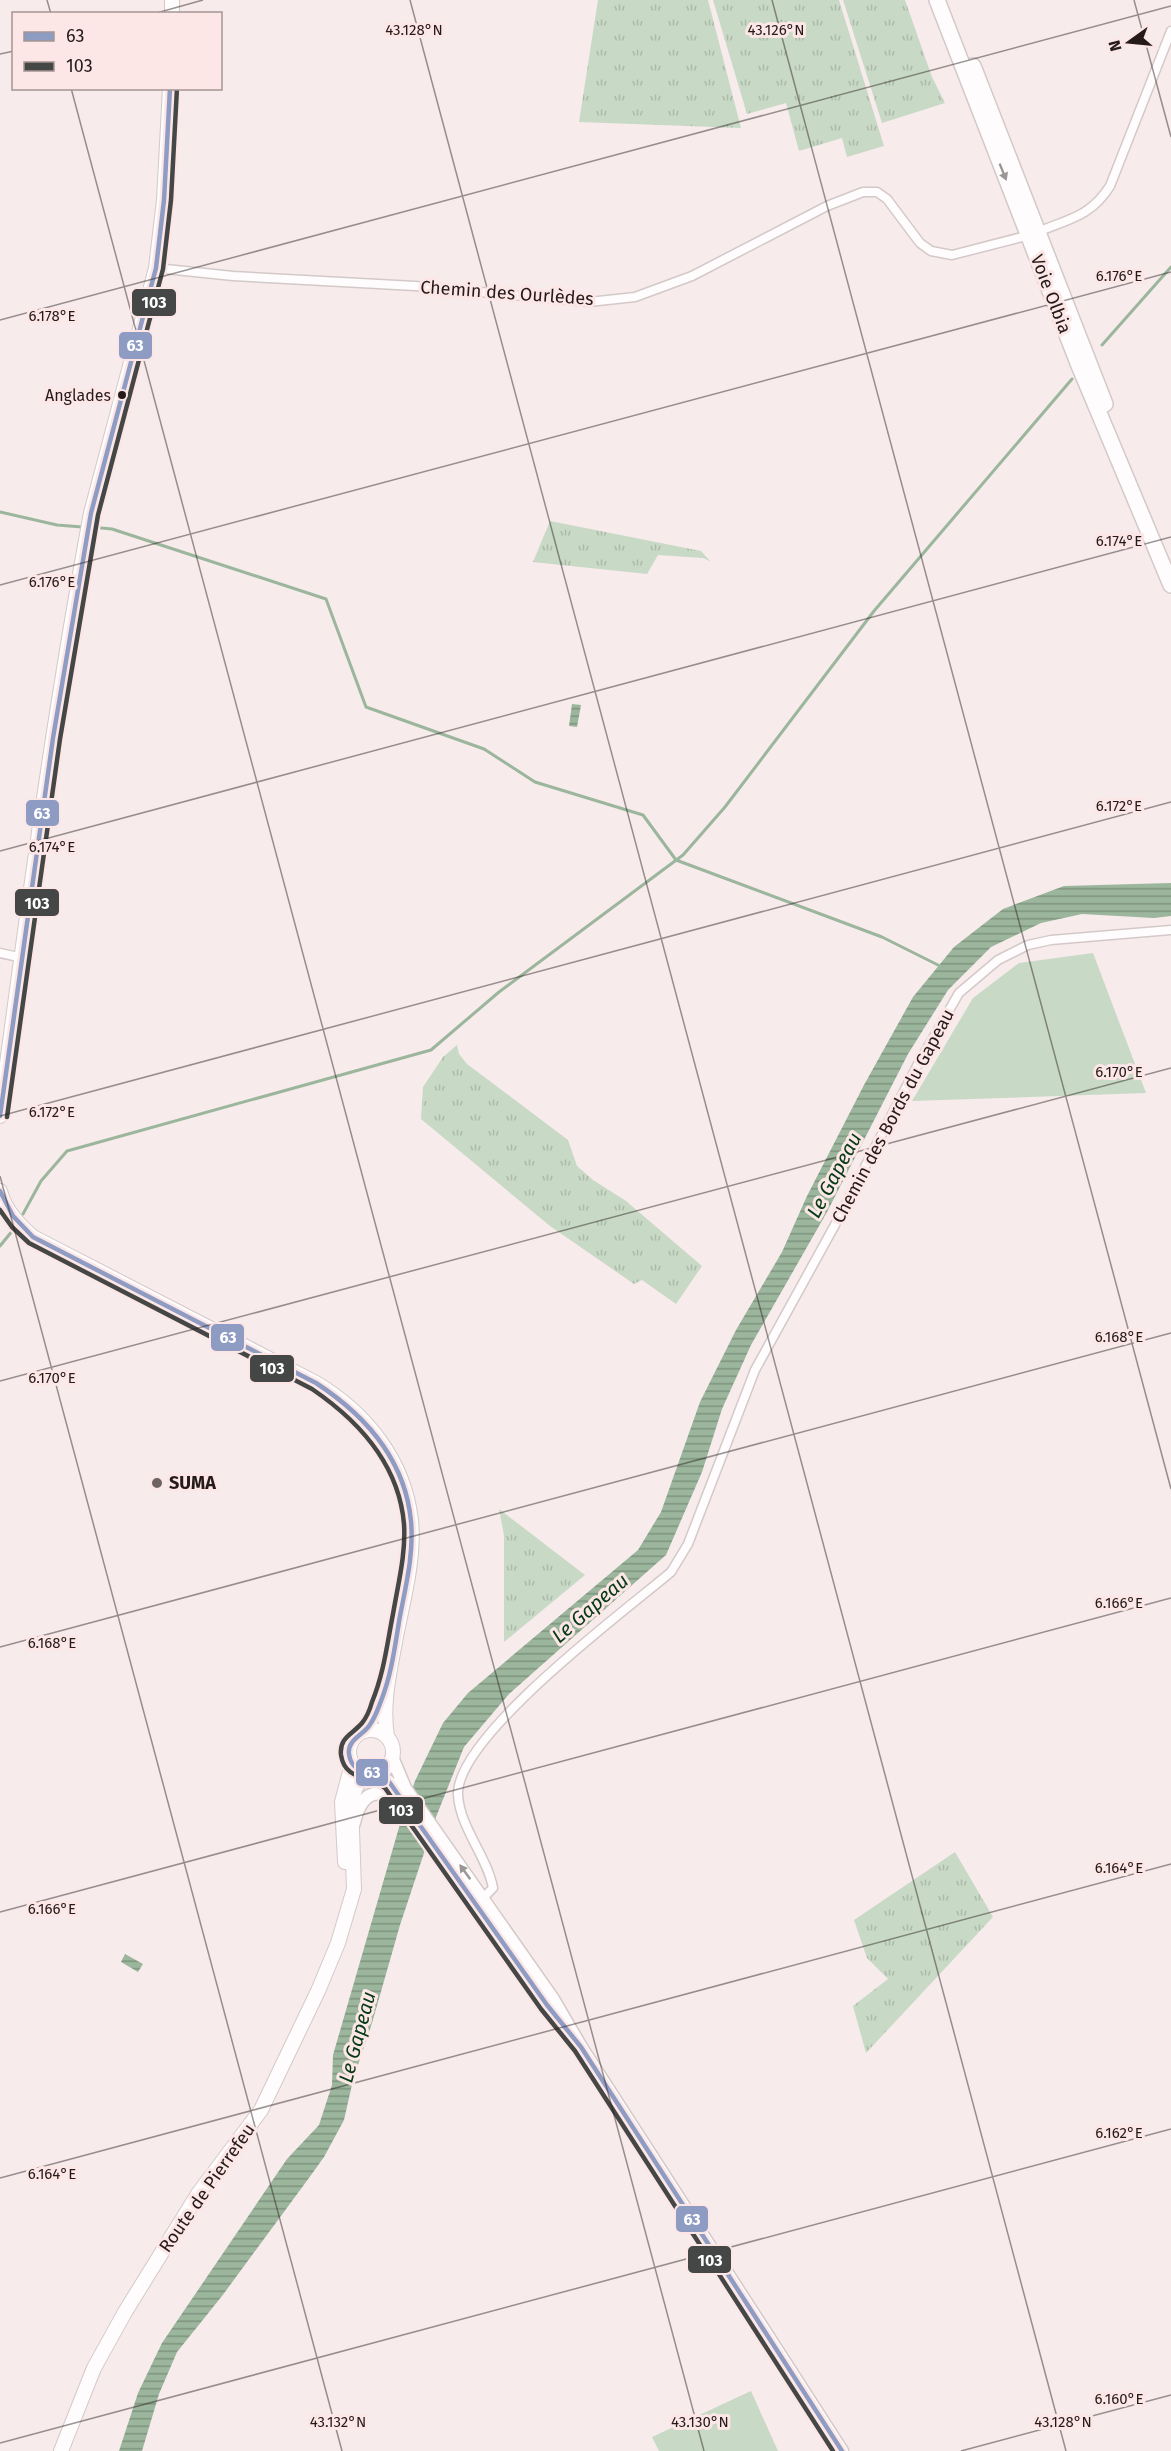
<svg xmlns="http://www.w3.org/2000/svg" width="1171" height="2451" font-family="'Fira Sans',sans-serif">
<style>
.grass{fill:url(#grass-tufts)}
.park{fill:#c8d9c6}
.water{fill:url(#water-rules)}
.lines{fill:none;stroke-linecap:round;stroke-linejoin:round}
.stream{stroke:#9bb69c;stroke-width:3}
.minor-casing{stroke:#d4c9c9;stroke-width:11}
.secondary-casing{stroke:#d4c9c9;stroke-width:15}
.primary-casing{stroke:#d4c9c9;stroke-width:16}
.trunk-casing{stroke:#d4c9c9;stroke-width:18}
.minor{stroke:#fefcfc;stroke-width:8}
.secondary{stroke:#fefcfc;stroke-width:12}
.primary{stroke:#fefcfc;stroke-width:14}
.trunk{stroke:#fefcfc;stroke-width:15}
.bus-1-casing{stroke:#fce7e6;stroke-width:9}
.bus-2-casing{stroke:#fce7e6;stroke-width:9}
.bus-1{stroke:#8e9cc4;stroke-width:4.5}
.bus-2{stroke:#444746;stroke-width:4.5}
.oneway{fill:#9b9696}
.ticks{fill:none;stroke:#231a19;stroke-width:1.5;stroke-opacity:0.45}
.bus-dot{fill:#231a19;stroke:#fce7e6;stroke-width:2}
.poi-dot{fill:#6d6362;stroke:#fce7e6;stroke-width:2}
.labels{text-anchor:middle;stroke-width:6;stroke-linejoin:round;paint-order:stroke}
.bus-label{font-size:16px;fill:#231a19;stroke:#fce7e6;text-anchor:end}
.street-label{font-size:18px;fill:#231a19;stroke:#fce7e6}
.poi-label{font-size:18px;font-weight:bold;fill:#231a19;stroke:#fce7e6;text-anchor:start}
.water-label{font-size:20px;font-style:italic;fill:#043a16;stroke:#fce7e6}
.ticks-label{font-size:15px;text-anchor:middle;fill:#231a19;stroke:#fce7e6;stroke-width:6;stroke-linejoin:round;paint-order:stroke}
.line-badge{stroke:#fce7e6;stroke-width:2}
.badge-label{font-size:16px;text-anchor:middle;font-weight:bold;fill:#fff}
</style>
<defs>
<pattern id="grass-tufts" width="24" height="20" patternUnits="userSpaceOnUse" patternTransform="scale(1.5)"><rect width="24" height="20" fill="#c8d9c6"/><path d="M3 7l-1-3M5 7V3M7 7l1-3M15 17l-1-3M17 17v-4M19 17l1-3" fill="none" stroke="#acbaaa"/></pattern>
<pattern id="water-rules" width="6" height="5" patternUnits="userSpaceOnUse" patternTransform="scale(1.5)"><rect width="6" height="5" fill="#9bb69c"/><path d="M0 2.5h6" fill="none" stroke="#7e937e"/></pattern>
</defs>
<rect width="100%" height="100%" fill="#f7ebeb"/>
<path class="grass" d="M598 0H708L741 128 579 122Z
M713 0H839L884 146 847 157 842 138 799 151 786 103 747 114Z
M843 0H905L932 77 945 103 882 123Z
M550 521 701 551 710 561 703 558 658 555 647 574 533 562Z
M457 1045 459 1054 467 1064 568 1140 577 1166 593 1180 626 1201 702 1266 676 1304 642 1280 634 1284 550 1226 421 1119 423 1087 443 1057Z
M499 1509 585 1575 504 1642V1535Z
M955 1852 993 1917 866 2053 853 2006 888 1979 867 1958 854 1920Z"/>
<path class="park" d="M1093 953 1146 1093 912 1101 973 998 1019 963Z
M751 2391 778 2451H659L652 2437Z"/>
<path class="water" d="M572 704 581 705 577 727 569 726Z
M1171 883V916L1154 918 1082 914 1041 923 991 947 948 990 908 1054 827 1212 751 1345 722 1409 702 1472 666 1555 509 1694 464 1747 436 1817 400 1925 372 2023 353 2080 344 2120 324 2157 306 2182 222 2296 177 2352 159 2394 142 2451H119L138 2393 162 2343 287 2159 319 2125 332 2085 333 2055 400 1824 415 1781 443 1723 468 1693 638 1550 661 1512 700 1402 736 1330 782 1252 807 1196 864 1085 913 997 954 947 1003 909 1064 886Z
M125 1954 143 1964 138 1972 121 1962Z"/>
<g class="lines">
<path class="stream" d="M1102 345 1171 267
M0 512 57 525 82 527
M101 528 112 529 326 599 366 707 484 749 535 782 643 815 676 860 882 937 942 967
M23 1214 41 1181 67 1151 431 1050 499 992 683 855 725 807 874 611 1072 379
M0 1246 13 1230"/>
<defs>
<path id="minor" d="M1045 229C1074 218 1093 213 1110 186L1171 31
M156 268 233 276 415 286 589 302 635 297 692 276 827 206 863 192H877L887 199 920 243 931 251 952 255 1022 237
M0 953 23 958
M479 1902 493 1888C487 1856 460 1828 458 1795 455 1737 626 1610 671 1572L688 1544 755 1370 836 1223 917 1066 959 993 998 960 1028 945 1051 940 1171 930"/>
<path id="secondary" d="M392 1757 405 1788 553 1999 581 2047 842 2451
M377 1773 390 1783 401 1802 555 2016
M354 1823C360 1796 374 1784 400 1802"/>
<path id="primary" d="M172 14V0
M0 1116C27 914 54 712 91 513L156 268 164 200 170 88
M0 1191C5 1210 18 1224 33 1237L316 1383C366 1413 404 1460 411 1520 415 1560 402 1604 395 1642 389 1675 382 1704 387 1737
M349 1752a22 22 0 1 1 44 0a22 22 0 1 1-44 0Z
M365 1731 383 1696
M345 1862 342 1802 352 1764
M61 2451 94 2368 125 2312 198 2194 261 2110 318 1991 338 1943 354 1889 351 1800 357 1785 368 1774"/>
<path id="trunk" d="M937 0 1078 363 1171 585
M973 66 1105 404"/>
</defs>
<use href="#minor" class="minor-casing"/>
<use href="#secondary" class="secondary-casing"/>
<use href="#primary" class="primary-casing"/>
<use href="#trunk" class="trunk-casing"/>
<use href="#minor" class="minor"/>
<use href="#secondary" class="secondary"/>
<use href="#primary" class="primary"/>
<use href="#trunk" class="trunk"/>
<defs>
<path id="bus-1" d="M0 1116 53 738 91 513 156 268 164 200 170 88
M0 1191 13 1216 33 1237 316 1383C365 1415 405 1460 411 1521 414 1553 406 1585 400 1616 395 1645 392 1673 381 1701 378 1709 375 1718 369 1726 363 1735 347 1740 349 1754 351 1770 362 1770 375 1773 381 1774 385 1779 390 1783L547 2005 581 2047 842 2451"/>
<path id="bus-2" d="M7 1117 60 739 98 515 163 269 171 200 177 88
M0 1210 12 1227 29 1243 312 1389C359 1421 399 1465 404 1524 406 1554 398 1584 393 1614 387 1644 384 1673 372 1702 370 1709 367 1717 362 1723 353 1734 339 1737 341 1755 345 1781 369 1775 385 1788L541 2009 575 2051 833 2451"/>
</defs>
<use href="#bus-1" class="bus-1-casing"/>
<use href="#bus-2" class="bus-2-casing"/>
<use href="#bus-1" class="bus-1"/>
<use href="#bus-2" class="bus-2"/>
</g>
<defs><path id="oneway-solid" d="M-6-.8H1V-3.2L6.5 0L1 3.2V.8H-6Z" transform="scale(1.5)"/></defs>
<g class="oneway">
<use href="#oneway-solid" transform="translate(1003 172) rotate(68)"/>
<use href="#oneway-solid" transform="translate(465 1872) rotate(-126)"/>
</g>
<path class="ticks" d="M47 0 51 14M410 0 1066 2451M772 0 1171 1489M1134 0 1171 137M153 14 203 0M0 54 14 51M71 88 704 2451M0 320 1171 6M0 585 1171 272M0 851 1171 537M0 1116 1171 802M0 1176 342 2451M0 1381 1171 1068M0 1647 1171 1333M0 1912 1171 1598M0 2178 1171 1864M0 2443 1171 2129M961 2451 1171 2395"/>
<circle class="bus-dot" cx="122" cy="395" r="5"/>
<circle class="poi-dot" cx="157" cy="1483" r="6"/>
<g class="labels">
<g class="bus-label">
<text x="111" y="401">Anglades</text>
</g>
<g class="street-label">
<text transform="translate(507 293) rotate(4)" y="6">Chemin des Ourlèdes</text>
<text transform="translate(1051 294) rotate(69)" y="6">Voie Olbia</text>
<text transform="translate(893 1116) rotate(-62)" y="6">Chemin des Bords du Gapeau</text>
<text transform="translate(207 2188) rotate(-55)" y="6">Route de Pierrefeu</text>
</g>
<g class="poi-label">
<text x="169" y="1489">SUMA</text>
</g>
<g class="water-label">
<text transform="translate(834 1175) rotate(-62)" y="7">Le Gapeau</text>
<text transform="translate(590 1608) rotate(-41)" y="7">Le Gapeau</text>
<text transform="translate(357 2037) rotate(-75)" y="7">Le Gapeau</text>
</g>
</g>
<g class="ticks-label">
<text x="414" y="35">43.128°N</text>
<text x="776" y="35">43.126°N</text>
<text x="1119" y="281">6.176°E</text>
<text x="52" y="321">6.178°E</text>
<text x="1119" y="546">6.174°E</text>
<text x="52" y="587">6.176°E</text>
<text x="1119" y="811">6.172°E</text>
<text x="52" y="852">6.174°E</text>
<text x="1119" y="1077">6.170°E</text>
<text x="52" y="1117">6.172°E</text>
<text x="1119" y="1342">6.168°E</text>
<text x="52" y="1383">6.170°E</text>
<text x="1119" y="1608">6.166°E</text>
<text x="52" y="1648">6.168°E</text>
<text x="1119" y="1873">6.164°E</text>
<text x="52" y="1914">6.166°E</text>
<text x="1119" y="2138">6.162°E</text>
<text x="52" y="2179">6.164°E</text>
<text x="1119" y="2404">6.160°E</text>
<text x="338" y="2427">43.132°N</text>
<text x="700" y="2427">43.130°N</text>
<text x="1063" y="2427">43.128°N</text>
</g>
<g class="line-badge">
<rect x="131" y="288" width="46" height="29" rx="6" fill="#444746"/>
<rect x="118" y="331" width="35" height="29" rx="6" fill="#8e9cc4"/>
<rect x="25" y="799" width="35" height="28" rx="6" fill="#8e9cc4"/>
<rect x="14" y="888" width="46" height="29" rx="6" fill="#444746"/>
<rect x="210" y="1323" width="35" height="29" rx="6" fill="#8e9cc4"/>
<rect x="249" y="1354" width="46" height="29" rx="6" fill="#444746"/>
<rect x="355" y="1758" width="34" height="29" rx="6" fill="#8e9cc4"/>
<rect x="378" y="1796" width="46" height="29" rx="6" fill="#444746"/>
<rect x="675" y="2205" width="34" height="28" rx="6" fill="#8e9cc4"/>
<rect x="687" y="2245" width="45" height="29" rx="6" fill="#444746"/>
</g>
<g class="badge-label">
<text x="154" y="308">103</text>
<text x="135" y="351">63</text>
<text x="42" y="819">63</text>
<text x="37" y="909">103</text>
<text x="228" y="1343">63</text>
<text x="272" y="1374">103</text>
<text x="372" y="1778">63</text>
<text x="401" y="1816">103</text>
<text x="692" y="2225">63</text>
<text x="710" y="2266">103</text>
</g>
<rect x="12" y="12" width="210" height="78" fill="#fce7e6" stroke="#a59594" stroke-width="1.5"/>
<rect x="24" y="32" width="30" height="9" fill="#8e9cc4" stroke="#a59594" stroke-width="1.5"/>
<text x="66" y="42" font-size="18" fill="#231a19">63</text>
<rect x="24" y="62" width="30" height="9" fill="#444746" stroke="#a59594" stroke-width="1.5"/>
<text x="66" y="72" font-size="18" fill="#231a19">103</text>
<g transform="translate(1129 42) rotate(255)" stroke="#fce7e6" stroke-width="4.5" paint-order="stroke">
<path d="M0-4.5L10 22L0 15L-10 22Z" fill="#231a19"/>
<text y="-9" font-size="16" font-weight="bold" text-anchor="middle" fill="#231a19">N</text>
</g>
</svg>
